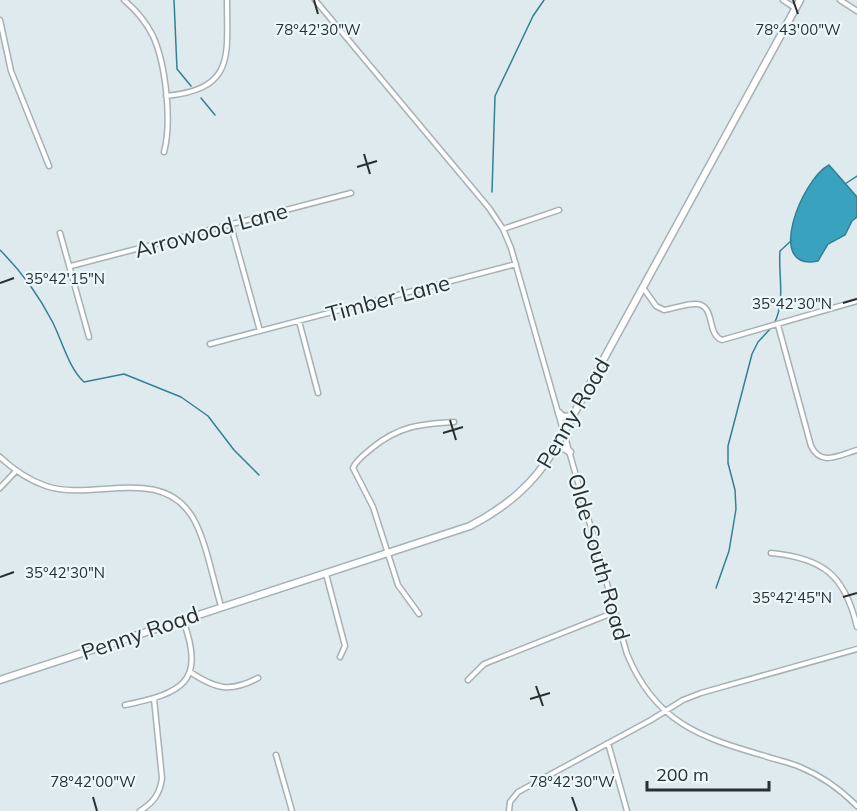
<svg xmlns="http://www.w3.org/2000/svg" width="857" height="811" font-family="Mulish,sans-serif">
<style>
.water{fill:#39a3bf;stroke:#348094;stroke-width:1.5}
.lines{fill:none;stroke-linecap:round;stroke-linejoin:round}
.stream{stroke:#348094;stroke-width:1.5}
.street-casing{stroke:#a6b1b5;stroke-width:7}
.secondary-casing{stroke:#a6b1b5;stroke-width:9}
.street{stroke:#fff;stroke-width:4}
.secondary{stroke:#fff;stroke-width:6}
.ticks{fill:none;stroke:#2a2f30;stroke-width:2}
.labels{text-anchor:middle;stroke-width:4.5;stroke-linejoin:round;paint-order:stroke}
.street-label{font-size:22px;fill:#2a2f30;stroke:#ebf7fb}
.ticks-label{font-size:15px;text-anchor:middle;fill:#2a2f30;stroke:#ebf7fb;stroke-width:4.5;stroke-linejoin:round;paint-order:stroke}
</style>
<rect width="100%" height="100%" fill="#deeaee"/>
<path class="water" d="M829 165 857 197V217L852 221 845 235 828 244 818 261C764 272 802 179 829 165Z"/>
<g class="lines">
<path class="stream" d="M174 0 177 69 191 86
M201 98 215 115
M845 184 857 176
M492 192 495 96 533 16 544 0
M0 250C21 271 38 294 52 321 62 340 68 367 84 382L124 374 181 397 208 416 234 450 259 475
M774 324C786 300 778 276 780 251L792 240
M716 588 729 551 736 509 735 490 728 463V446L752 354 758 342 771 328"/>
<defs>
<path id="street" d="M124 0C136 10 146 22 153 36 166 65 172 122 164 152
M315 0 489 208 503 229 511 248 627 654C655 722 699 737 765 756 776 760 789 762 800 767 822 776 840 789 857 806
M783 0 795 8
M840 0 857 11
M0 20 11 71 49 166
M166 96C235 89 227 57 227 0
M231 226 260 331
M503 229 559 210
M60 233 89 337
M71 266 351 193
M644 289 656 306 664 310C674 309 686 303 697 304 716 306 706 334 722 340L857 301
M299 321 318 393
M778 325 811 446C821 467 839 455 857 450
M210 344 516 264
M0 457C14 470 28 480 46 486 93 502 161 464 193 518 206 540 213 580 221 606
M0 488 15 472
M771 553C823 558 845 575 857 627
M326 574 345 646 340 657
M419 614 398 585 373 507 353 468C356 460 365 454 372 448 399 426 420 424 454 422
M190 672C216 689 230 693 258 678
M468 680 484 664 615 612
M125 705C182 693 206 683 183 620
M608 743 627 811
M276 755 292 811
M140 811C153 803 160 794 162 778L154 699
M509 811 510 802 518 792 651 720 683 700 701 693 857 649"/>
<path id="secondary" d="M559 413 563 417 573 416
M555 450 564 448 570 452
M0 680 470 526C506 507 533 485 554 450L800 0"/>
</defs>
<use href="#street" class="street-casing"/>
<use href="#secondary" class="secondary-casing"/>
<use href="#street" class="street"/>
<use href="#secondary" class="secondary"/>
</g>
<path class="ticks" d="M314 0 318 14M793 0 798 14M364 154 370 174M357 167 377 161M0 283 14 278M843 303 857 299M450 420 456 440M443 433 463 427M0 577 14 572M843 597 857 593M536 686 543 706M530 699 550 693M93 797 97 811M572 797 577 811"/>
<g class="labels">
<g class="street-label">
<text transform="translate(211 230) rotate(-15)" y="8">Arrowood Lane</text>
<text transform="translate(388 298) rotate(-15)" y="8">Timber Lane</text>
<text transform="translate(573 413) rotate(-60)" y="8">Penny Road</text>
<text transform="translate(599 557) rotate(74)" y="8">Olde South Road</text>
<text transform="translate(140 633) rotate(-19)" y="8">Penny Road</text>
</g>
</g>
<g class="ticks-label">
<text x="318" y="35">78°42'30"W</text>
<text x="798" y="35">78°43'00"W</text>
<text x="65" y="284">35°42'15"N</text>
<text x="792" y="309">35°42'30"N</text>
<text x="65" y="578">35°42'30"N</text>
<text x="792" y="603">35°42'45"N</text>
<text x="93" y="787">78°42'00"W</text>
<text x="572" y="787">78°42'30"W</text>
</g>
<path d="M647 781v9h122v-9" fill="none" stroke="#2a2f30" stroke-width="3"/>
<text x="656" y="781" font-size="18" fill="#2a2f30" stroke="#ebf7fb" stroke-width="4.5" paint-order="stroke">200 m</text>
</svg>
